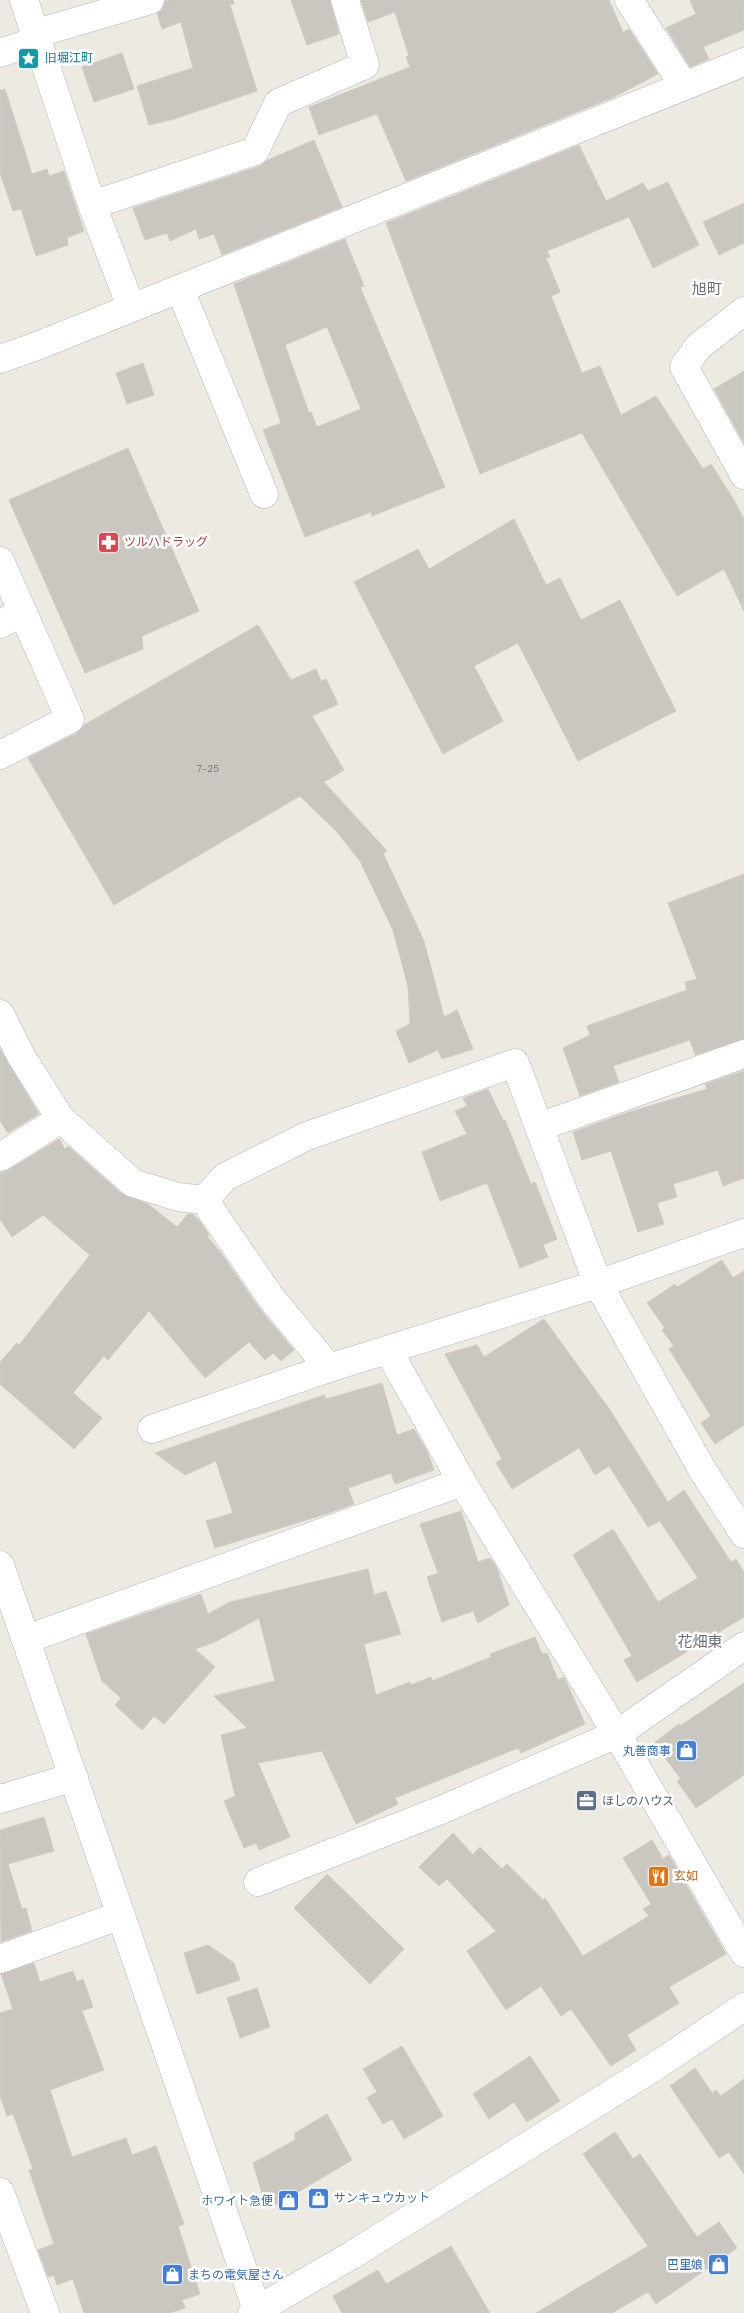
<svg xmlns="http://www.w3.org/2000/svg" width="744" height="2313" font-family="'DM Sans','Noto Sans JP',sans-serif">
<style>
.building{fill:#cac7c1;stroke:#d2cbc0;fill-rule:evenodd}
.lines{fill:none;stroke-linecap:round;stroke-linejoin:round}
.minor-casing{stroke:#b5b9bd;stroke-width:29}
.minor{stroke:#fff;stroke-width:28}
.labels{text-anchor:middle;stroke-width:5;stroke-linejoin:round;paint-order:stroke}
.number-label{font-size:10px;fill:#76797a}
.culture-label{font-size:12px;fill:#0d838f;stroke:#fff;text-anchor:start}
.health-label{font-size:12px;fill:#be3a42;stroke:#fff;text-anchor:start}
.shop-label{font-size:12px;fill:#366cbe;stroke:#fff;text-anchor:end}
.service-label{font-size:12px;fill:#4e5e75;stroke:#fff;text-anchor:start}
.food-label{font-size:12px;fill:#c56008;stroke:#fff;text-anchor:start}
.quarter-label{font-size:15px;fill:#6b7175;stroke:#fff}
</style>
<rect width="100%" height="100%" fill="#edeae2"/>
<path class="building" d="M169 0H233L234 4 230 5 257 91 174 119 149 125 137 86 193 68 181 22 162 29 157 13 162 10 165 1Z
M291 0H330L339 34 307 45Z
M361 0H609L623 32 629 29 658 74 614 97 406 181 377 114 319 135 309 107 410 67 406 57 409 56 395 12 368 22Z
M690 0H744V30L703 47 709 59 690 67 666 28 696 14Z
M122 53 134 89 94 102 82 67Z
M5 89 32 174 47 169 49 176 64 171 84 231 67 238 68 245 36 256 21 209 13 211 0 173V90Z
M314 140 342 207 222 255 214 234 199 239 196 229 170 241 167 233 145 240 133 208 260 166 268 160Z
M579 145 606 201 643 183 648 191 668 182 699 245 653 268 629 217 547 251 550 257 546 258 560 292 551 296 582 373 600 366 621 415 656 396 703 469 711 464 732 497 744 519V611L724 569 677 596 582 433 480 474 386 223Z
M744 203V243L719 255 703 222Z
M345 239 364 286 360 287 445 487 372 516 371 512 305 537 263 430 281 423 234 284ZM327 327 361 409 317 427 311 412 309 413 285 345Z
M143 363 154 395 127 404 116 373Z
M744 371V443L714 389Z
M128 448 199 611 142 636 143 649 85 673 9 500Z
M514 519 546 585 560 578 581 620 620 600 676 711 578 761 518 643 474 666 503 721 443 754 354 582 418 549 429 569Z
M258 625 291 680 316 669 321 681 326 679 338 704 312 716 344 770 324 782 387 851 383 853 424 941 444 1017 457 1010 473 1049 442 1059 438 1050 409 1063 396 1031 410 1024 408 986 393 930 360 861 337 832 300 796 114 905 28 758 77 733 84 725Z
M744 874V1039L695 1055 690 1040 613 1066 619 1082 580 1096 563 1048 590 1035 587 1026 687 990 685 982 697 979 668 903Z
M0 1049 39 1114 8 1133 0 1121Z
M744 1071V1178L723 1186 718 1170 673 1184 677 1197 657 1203 664 1224 638 1232 611 1151 582 1160 573 1132 629 1112 707 1089 705 1084Z
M488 1089 503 1120H505L531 1184 535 1182 557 1239 543 1245 548 1257 520 1268 487 1183 440 1201 422 1152 467 1134 455 1111 467 1106 463 1098Z
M59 1139 65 1149 68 1146 121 1193 148 1204 177 1227 188 1214H192L199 1220 209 1235 207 1236 224 1257 259 1308 294 1350 281 1361 273 1353 265 1360 249 1342 205 1378 149 1311 108 1360 104 1356 73 1393 102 1418 74 1449 0 1384V1362L17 1343 19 1345 90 1255 43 1215 12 1237 0 1219V1173L8 1170Z
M722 1260 733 1278 744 1271V1425L715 1444 701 1423 711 1416 669 1349 674 1346 662 1330 665 1328 647 1303 675 1284 677 1287Z
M544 1319 610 1410 668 1502 684 1490 731 1562 736 1559 744 1572V1617L637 1682 624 1660 632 1656 573 1555 613 1529 658 1602 698 1578 660 1521 648 1527 609 1466 595 1475 579 1448 512 1489 496 1463 502 1459 445 1354 477 1345 484 1357Z
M382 1383 397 1435 414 1429 427 1451 434 1470 395 1484 391 1473 348 1488 354 1504 326 1514 215 1548 206 1521 233 1513 216 1461 185 1475 155 1453 324 1395 326 1399Z
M461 1511 478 1562 490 1558 497 1568 509 1605 478 1623 473 1611 442 1622 427 1577 438 1573 420 1524Z
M368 1569 374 1595 386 1591 401 1634 364 1644 376 1695 410 1682 411 1685 431 1677 432 1681 491 1657 490 1654 535 1637 542 1654 547 1653 558 1680 564 1677 566 1681 585 1724 521 1753 518 1748 395 1798 398 1804 356 1824 322 1751 258 1763 290 1837 259 1850 256 1843 244 1848 224 1801 235 1796 221 1735 247 1728 214 1696 275 1681 259 1618 213 1643 195 1649 215 1667 164 1724 154 1716 142 1730 115 1705 121 1698 102 1681 86 1634 201 1594 208 1614 230 1602Z
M744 1683V1775L696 1808 677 1781 681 1779 654 1743 679 1724 680 1726Z
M44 1817 54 1851 8 1864 22 1909 26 1908 32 1931 1 1942 0 1830Z
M453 1833 473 1855 480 1847 502 1869 507 1864 543 1900 545 1898 583 1956 649 1916 643 1909 651 1904 623 1858 652 1840 663 1859 669 1855 726 1954 669 1987 679 2003 627 2035 636 2050 611 2066 571 2009 561 2016 541 1986 506 2010 467 1951 496 1931 447 1879 439 1886 419 1867Z
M327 1874 404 1949 370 1984 294 1908Z
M208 1945 234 1963 240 1980 197 1994 184 1953Z
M34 1963 40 1982 73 1971 77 1982 83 1979 93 2007 82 2011 104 2070 50 2090 72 2157 126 2138 132 2155 156 2146 184 2224 178 2226 200 2294 182 2300 185 2308 170 2313H84L73 2279 57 2285 54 2275 48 2277 38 2250 54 2244 29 2170 33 2169 13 2114 7 2116 0 2096V2013L13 2009 1 1974Z
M257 1988 270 2027 240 2038 227 1998Z
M402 2046 443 2116 404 2139 392 2119 383 2124 367 2098 377 2092 363 2069Z
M530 2056 560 2101 527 2122 514 2102 489 2119 473 2094Z
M695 2068 712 2093 716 2090 721 2096 744 2079V2174L729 2152 719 2158 670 2086Z
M327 2114 352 2160 276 2205 270 2195 262 2193 253 2163 295 2140V2133Z
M615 2132 633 2159 640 2154 697 2237 719 2222 737 2248 656 2304 648 2292 612 2313H536L648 2246 583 2154Z
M451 2246 490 2313H342L333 2296 378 2270 386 2284Z"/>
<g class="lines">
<defs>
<path id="minor" d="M24 0 92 205 131 307
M629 0 684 86
M34 34 150 0
M0 53 36 41
M92 205 255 151 278 103 365 65 345 0
M180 289 264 494
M744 311 698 347 684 367 744 475
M0 359 37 346 744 62
M0 561 70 719 0 755
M0 624 23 612
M0 1014 21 1056 61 1119 133 1183 178 1197 204 1200 272 1299 329 1368
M539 1127 744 1054
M0 1157 61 1119
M744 1233 598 1284 703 1471 744 1534
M388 1350 462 1482
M152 1429 329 1368 598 1284 515 1063 307 1136 225 1177 204 1200
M0 1565 258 2313
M27 1639 462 1482 617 1734 744 1953
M0 1799 74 1777
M258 1882 441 1810 617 1734 744 1646
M0 1959 121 1915
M0 2192 45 2313
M252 2313 352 2255 651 2069 744 2007"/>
</defs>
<use href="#minor" class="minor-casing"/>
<use href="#minor" class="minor"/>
</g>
<defs>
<symbol id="sight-square" viewBox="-11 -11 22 22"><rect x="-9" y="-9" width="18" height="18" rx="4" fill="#0f9aa8" stroke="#fff"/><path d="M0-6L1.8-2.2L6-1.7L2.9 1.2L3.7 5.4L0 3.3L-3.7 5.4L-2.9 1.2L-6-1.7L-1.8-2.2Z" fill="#fff"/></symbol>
<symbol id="pharmacy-square" viewBox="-11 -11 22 22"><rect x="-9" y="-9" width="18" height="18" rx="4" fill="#e0444e" stroke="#fff"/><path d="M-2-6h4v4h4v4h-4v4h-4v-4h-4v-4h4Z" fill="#fff"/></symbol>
<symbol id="shop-square" viewBox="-11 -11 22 22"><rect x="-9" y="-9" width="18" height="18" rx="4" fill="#3f7fe0" stroke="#fff"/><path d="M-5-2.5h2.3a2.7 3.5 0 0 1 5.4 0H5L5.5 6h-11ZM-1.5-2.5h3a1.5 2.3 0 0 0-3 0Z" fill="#fff"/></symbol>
<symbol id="office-square" viewBox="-11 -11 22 22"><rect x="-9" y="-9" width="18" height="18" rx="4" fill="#5c6f8a" stroke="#fff"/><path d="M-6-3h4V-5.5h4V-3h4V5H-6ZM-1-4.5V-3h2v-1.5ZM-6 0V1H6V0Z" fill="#fff"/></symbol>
<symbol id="restaurant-square" viewBox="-11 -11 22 22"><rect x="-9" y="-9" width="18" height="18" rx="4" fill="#e8710a" stroke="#fff"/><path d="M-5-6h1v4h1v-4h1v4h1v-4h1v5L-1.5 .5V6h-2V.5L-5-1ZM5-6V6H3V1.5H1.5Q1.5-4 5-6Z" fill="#fff"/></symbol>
</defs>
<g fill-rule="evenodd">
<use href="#sight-square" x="16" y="46" width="25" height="25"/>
<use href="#pharmacy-square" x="96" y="530" width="25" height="25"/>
<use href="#shop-square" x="674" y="1738" width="25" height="25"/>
<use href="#office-square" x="574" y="1788" width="25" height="25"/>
<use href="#restaurant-square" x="646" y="1864" width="25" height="25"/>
<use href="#shop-square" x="306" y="2186" width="25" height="25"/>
<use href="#shop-square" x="276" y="2188" width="25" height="25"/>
<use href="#shop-square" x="706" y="2252" width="25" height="25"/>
<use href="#shop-square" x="160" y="2262" width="25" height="25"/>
</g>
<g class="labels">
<g class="number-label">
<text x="208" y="772">7-25</text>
</g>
<g class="culture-label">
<text x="45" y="62">旧堀江町</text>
</g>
<g class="health-label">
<text x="124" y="546">ツルハドラッグ</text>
</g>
<g class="shop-label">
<text x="671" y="1755">丸善商事</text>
<text x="334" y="2202" text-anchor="start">サンキュウカット</text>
<text x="273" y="2205">ホワイト急便</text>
<text x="703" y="2269">巴里娘</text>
<text x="188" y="2279" text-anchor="start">まちの電気屋さん</text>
</g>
<g class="service-label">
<text x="602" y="1805">ほしのハウス</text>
</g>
<g class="food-label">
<text x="674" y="1880">玄如</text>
</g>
<g class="quarter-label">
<text x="707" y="294">旭町</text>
<text x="700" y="1647">花畑東</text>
</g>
</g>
</svg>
